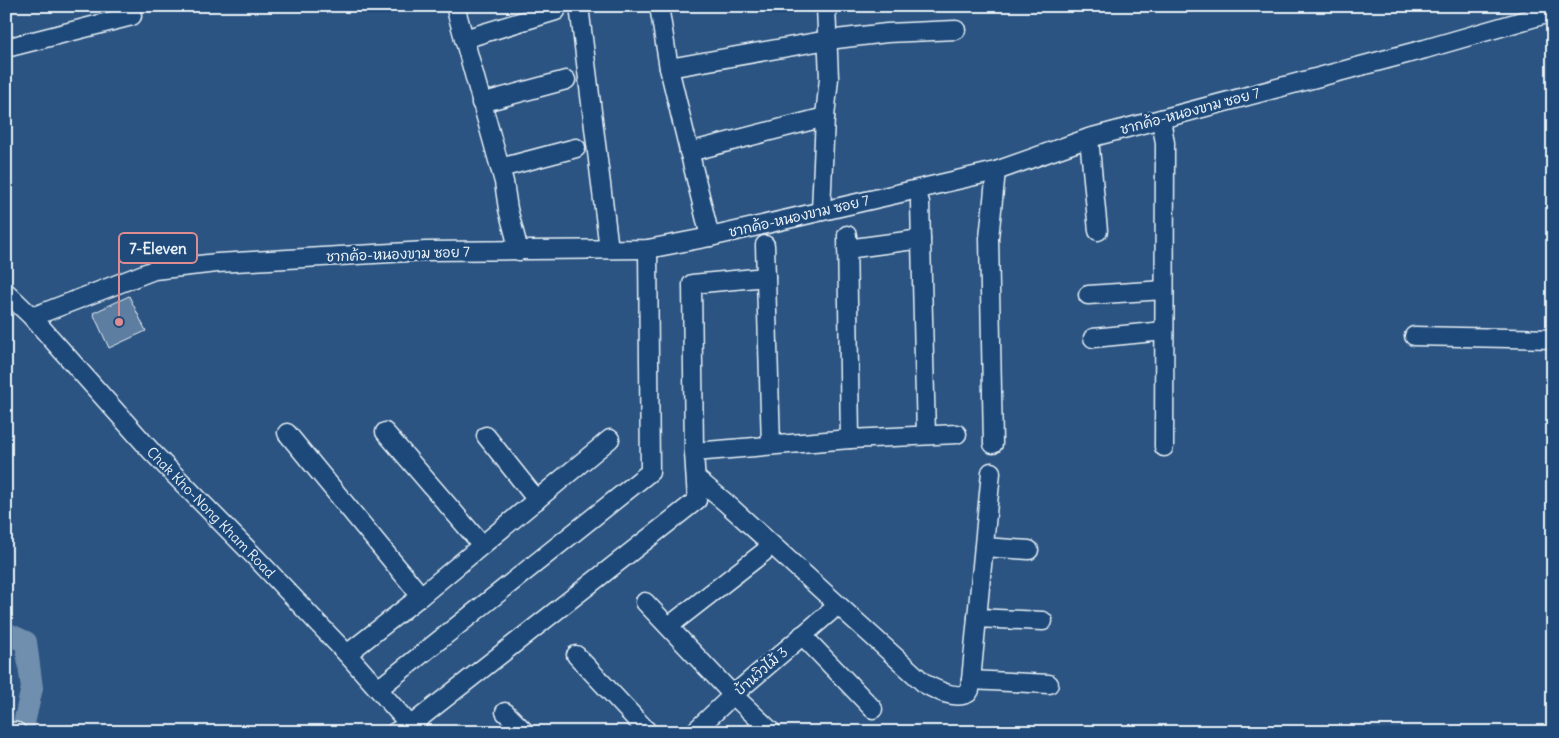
<svg xmlns="http://www.w3.org/2000/svg" width="1559" height="738" font-family="Delius,'Playpen Sans Thai',sans-serif">
<style>
.lines{fill:none;stroke-linecap:round;stroke-linejoin:round}
.river{stroke:#708ead;stroke-width:22}
.building{fill:#5d7da1;stroke:#e8f1f8}
.minor-casing{stroke:#e8f1f8;stroke-width:21}
.minor{stroke:#1f4a7a;stroke-width:18}
.labels{text-anchor:middle;stroke-width:5;stroke-linejoin:round;paint-order:stroke}
.street-label{font-size:14px;fill:#e8f1f8;stroke:#1f4a7a}
.leader{fill:none;stroke:#df8c90;stroke-width:2}
.callout-dot{fill:#df8c90;stroke:#1f4a7a;stroke-width:2}
.callout{fill:#1f4a7a;stroke:#df8c90;stroke-width:2}
.callout-label{font-size:15px;text-anchor:middle;font-weight:bold;fill:#e8f1f8}
</style>
<rect width="100%" height="100%" fill="#2b5482"/>
<filter id="ink" filterUnits="userSpaceOnUse"><feTurbulence type="fractalNoise" baseFrequency=".02" numOctaves="2"/><feDisplacementMap in="SourceGraphic" scale="10" xChannelSelector="R" yChannelSelector="G"/><feConvolveMatrix kernelMatrix="1 2 1 2 8 2 1 2 1" color-interpolation-filters="sRGB"/></filter>
<g filter="url(#ink)">
<g class="lines">
<path class="river" d="M6 633 26 642 32 688 22 732"/>
</g>
<path class="building" d="M129 296 146 331 109 348 93 313Z"/>
<g class="lines">
<defs>
<g id="minor">
<path d="M455 6 504 182 508 209 519 251"/>
<path d="M579 6 609 249"/>
<path d="M659 6 669 68 710 237"/>
<path d="M464 39 556 11"/>
<path d="M6 48 132 16"/>
<path d="M669 68 828 40 887 33 956 30"/>
<path d="M481 103 566 80"/>
<path d="M1161 119 1165 143 1164 447"/>
<path d="M1089 138 1098 231"/>
<path d="M689 152 825 117"/>
<path d="M500 168 576 148"/>
<path d="M920 202 926 435"/>
<path d="M821 211 825 117 829 78 826 6"/>
<path d="M847 235 850 439"/>
<path d="M765 245 771 445"/>
<path d="M847 249 921 239"/>
<path id="s1" d="M6 292 32 317 152 452 257 559 347 654 416 732"/>
<path d="M1088 295 1164 290"/>
<path d="M32 317 154 270 217 263 426 251 648 249 710 237 996 171 1089 138 1425 49 1553 12"/>
<path d="M1414 336 1553 339"/>
<path d="M1093 338 1164 331"/>
<path d="M385 432 482 545"/>
<path d="M287 433 421 596"/>
<path d="M486 436 537 500"/>
<path d="M993 444 989 238 996 171"/>
<path d="M694 452 850 439 957 434"/>
<path d="M696 478 725 502 925 684C936 690 955 700 968 693L970 690 971 680 991 472"/>
<path d="M984 547 1029 550"/>
<path d="M645 602 733 695 772 732"/>
<path d="M977 618 1043 621"/>
<path d="M669 626 764 552"/>
<path d="M802 635 873 709"/>
<path d="M347 654 421 596 610 439"/>
<path d="M576 655 648 732"/>
<path d="M971 680 1049 684"/>
<path d="M378 689 650 472 648 249"/>
<path d="M505 712 525 732"/>
<path d="M6 731 17 732"/>
<path d="M395 732 411 725 697 500 694 452 692 284 766 277"/>
<path d="M694 732 733 695 830 612"/>
</g>
</defs>
<use href="#minor" class="minor-casing"/>
<use href="#minor" class="minor"/>
</g>
</g>
<g class="labels">
<g class="street-label">
<text transform="translate(1190 111) rotate(-15)" y="5">ชากค้อ-หนองขาม ซอย 7</text>
<text transform="translate(799 216) rotate(-13)" y="5">ชากค้อ-หนองขาม ซอย 7</text>
<text transform="translate(398 254) rotate(-2)" y="5">ชากค้อ-หนองขาม ซอย 7</text>
<text dy="5" stroke="none"><textPath href="#s1" startOffset="301">Chak Kho-Nong Kham Road</textPath></text>
<text transform="translate(761 671) rotate(-41)" y="5">บ้านวิวไม้ 3</text>
</g>
</g>
<path class="leader" d="M119 322L119 248"/>
<circle class="callout-dot" cx="119" cy="322" r="5"/>
<rect class="callout" x="119" y="233" width="78" height="30" rx="5"/>
<g class="callout-label">
<text x="158" y="254">7-Eleven</text>
</g>
<rect width="1559" height="738" fill="none" stroke="#1f4a7a" stroke-width="25"/>
<rect x="12" y="12" width="1534" height="713" fill="none" stroke="#e8f1f8" stroke-width="2" filter="url(#ink)"/>
</svg>
